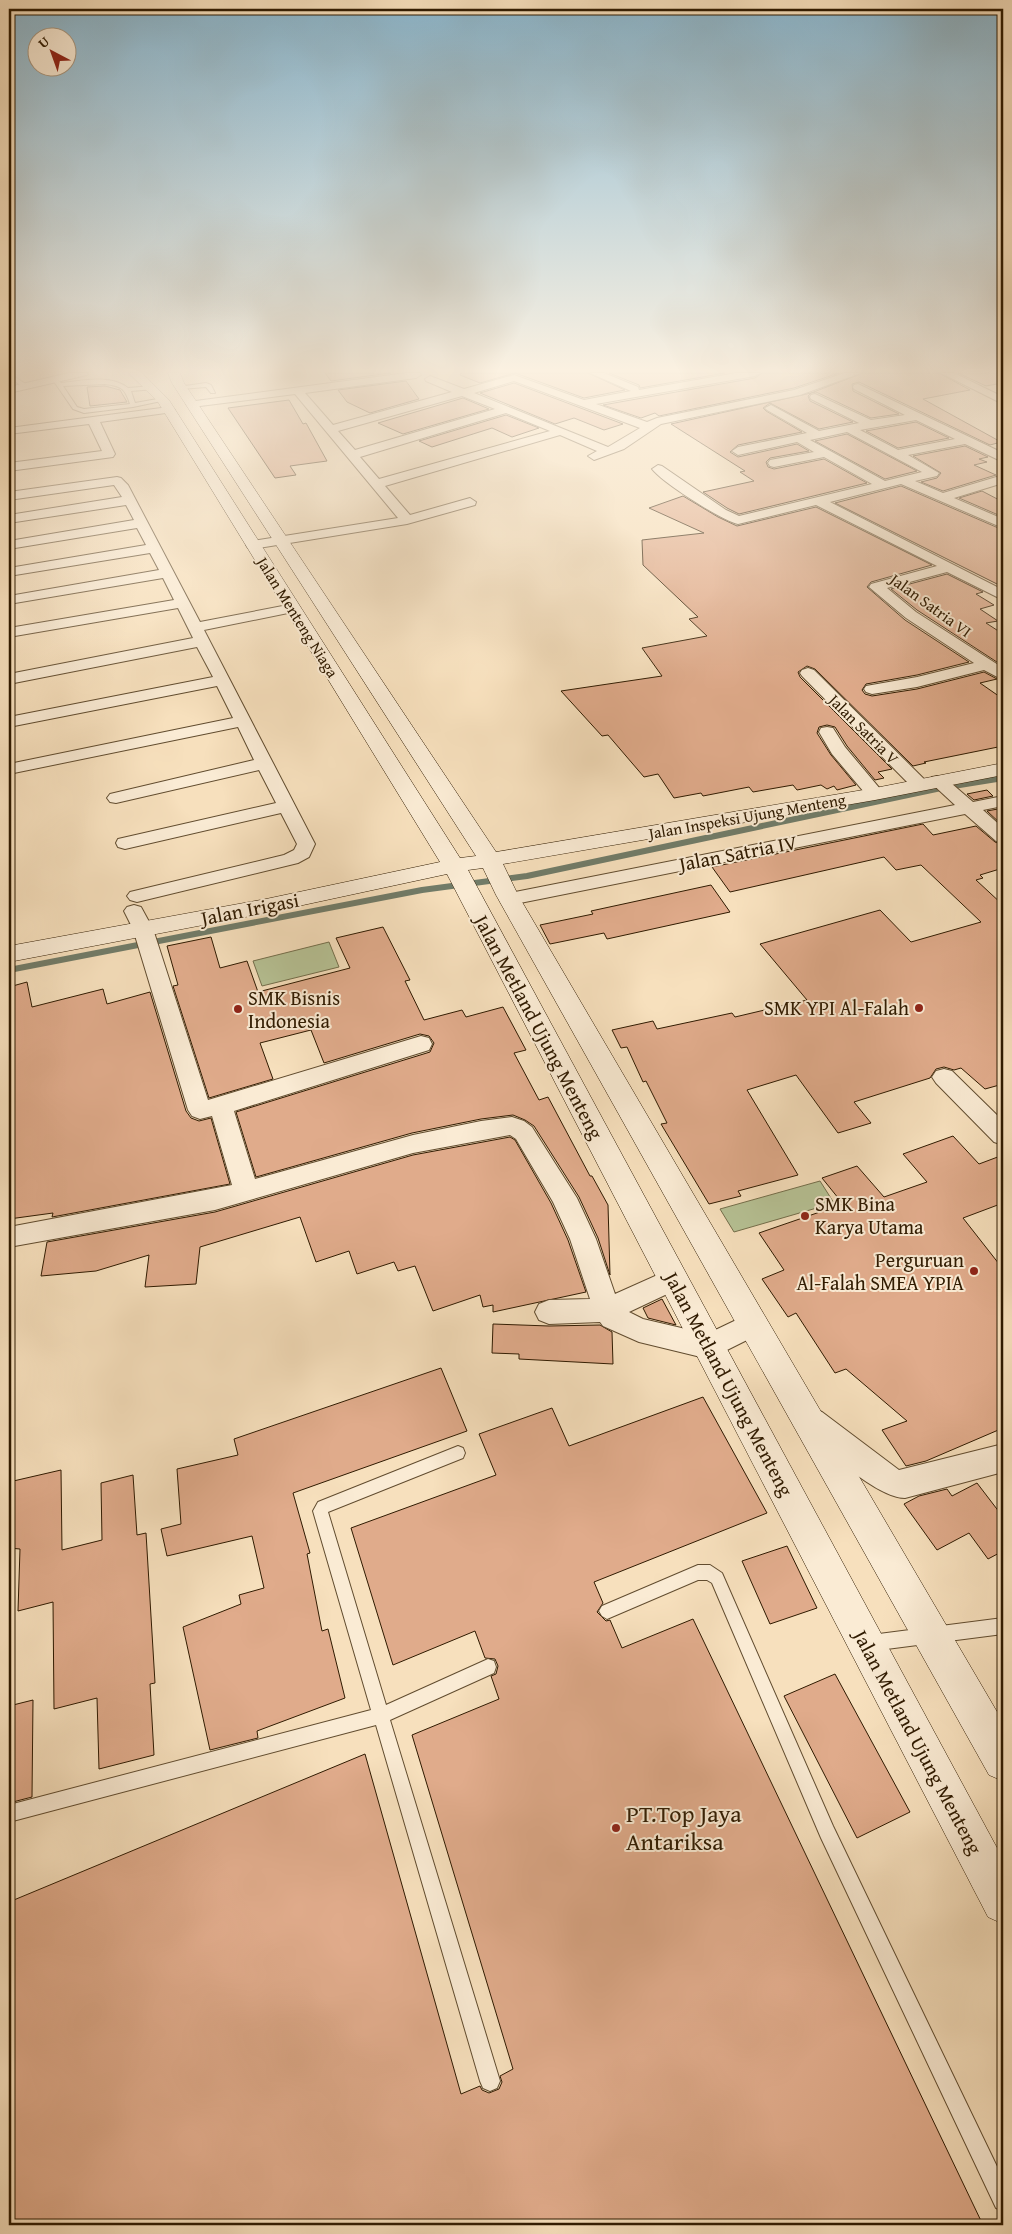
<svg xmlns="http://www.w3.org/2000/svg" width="1012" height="2234" font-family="'Gentium Book Plus',serif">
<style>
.green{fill:#b7c396;stroke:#736e4b}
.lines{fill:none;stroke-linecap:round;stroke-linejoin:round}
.stream{stroke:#717c69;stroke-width:6}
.building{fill:#e0ab8b;stroke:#2f1a00}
.lane-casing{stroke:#614c2f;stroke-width:2}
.street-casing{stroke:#614c2f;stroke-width:2}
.secondary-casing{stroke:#2f1a00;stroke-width:1}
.lane{fill:#faebd4;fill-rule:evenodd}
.street{fill:#faebd4;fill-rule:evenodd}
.secondary{fill:#faebd4;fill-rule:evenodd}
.poi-dot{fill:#8f2418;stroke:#faebd4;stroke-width:2}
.labels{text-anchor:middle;stroke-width:4;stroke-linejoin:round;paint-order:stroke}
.far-street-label{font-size:16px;fill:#2f1a00;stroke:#faebd4}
.street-label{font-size:20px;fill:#2f1a00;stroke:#faebd4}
.poi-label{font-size:20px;fill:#2f1a00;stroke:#faebd4;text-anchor:start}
.near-poi-label{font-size:24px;fill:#2f1a00;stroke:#faebd4;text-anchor:start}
</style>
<rect width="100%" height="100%" fill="#f7e0bd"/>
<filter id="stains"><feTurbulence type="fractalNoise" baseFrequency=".004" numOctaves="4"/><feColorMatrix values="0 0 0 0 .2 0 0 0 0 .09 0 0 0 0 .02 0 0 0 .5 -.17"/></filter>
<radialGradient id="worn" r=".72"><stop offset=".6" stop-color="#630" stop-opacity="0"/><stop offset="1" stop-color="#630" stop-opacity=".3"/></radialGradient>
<path class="green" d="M329 942 339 967 262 986 253 961Z
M820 1181 834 1203 734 1232 720 1209Z"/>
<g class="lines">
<path class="stream" d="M9 970 422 890 527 876 941 788 1003 778"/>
</g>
<path class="building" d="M325 373H391L331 381Z
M461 373H588L625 390 584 398 515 373 480 383 460 375Z
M609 373H725L640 388 639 385Z
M762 373H839L794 388 659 416 655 413 641 418 603 405 755 378Z
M863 373H939L970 390 923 399 1001 442 990 445 859 382 852 384 853 391 899 414 871 418 816 392 811 393Z
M958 373H1002L1003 383 986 386Z
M406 381 419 399 370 413 347 402 338 390Z
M514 383 623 424 604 430 574 418 555 424 480 393Z
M105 386 120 390 127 402 90 406 87 387Z
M811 393 808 396 810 401 853 422 819 429 770 403 763 408 766 411 802 432 738 445 730 452 738 457 797 444 809 451 770 458 766 462 768 467 774 469 824 459 867 483 739 514 727 508 703 492 754 481 740 472 745 471 671 424Z
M463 398 489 409 403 434 378 423Z
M289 400 303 424 306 423 327 461 290 466 296 475 275 478 228 408Z
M506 415 539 428 512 437 492 428 432 447 419 441Z
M916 422 949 438 898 448 866 431Z
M847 434 917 471 885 479 815 441Z
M965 446 988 457 979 459 987 462 974 465 996 475 943 491 921 482 937 478 941 473 913 456Z
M901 486 1003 530V587L835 503Z
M982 491 1003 502V517L959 498Z
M683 496 718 517 737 526 816 507 932 565 871 582 867 587 905 620 969 662 917 675 866 684 862 690 865 694 872 696 917 689 984 672 997 679 980 683 1003 699V746L924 762 926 763 913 766 815 669 807 666 798 672 800 677 892 769 878 772 884 778 875 780 847 746 835 727 827 725 819 727 817 733 831 755 856 785 837 790 834 786 827 789 821 785 797 790 793 785 753 792 749 787 703 796 701 793 674 798 658 774 644 777 608 735 602 736 561 691 662 676 642 648 707 636 689 619 698 617 643 565 642 540 704 533 649 508Z
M947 574 983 592 976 594 994 605 980 609 998 621 986 623 1003 634V666L917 610 891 589Z
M987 790 993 796 974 800 967 794Z
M1003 808V826L987 811Z
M923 824 933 835 976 826 995 842 1003 845V868L980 875 983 878 976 880 1003 905V1084L985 1089 961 1068 954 1070 944 1067 936 1069 930 1078 854 1102 871 1123 838 1133 796 1075 747 1090 798 1175 738 1191 741 1196 709 1204 661 1124 667 1123 646 1081 643 1082 627 1047 621 1048 612 1030 653 1021 657 1029 732 1013 735 1017 807 1000 760 944 880 910 911 942 981 922 921 865 896 870 884 857 730 892 712 867Z
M711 885 730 912 607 939 604 933 550 944 540 925 593 914 591 911Z
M383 927 410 980 405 981 424 1020 462 1010 466 1017 503 1007 526 1050 514 1053 539 1100 548 1097 590 1176H592L608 1205 610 1275 598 1238 579 1197 534 1126 525 1120 513 1115 481 1119 412 1133 256 1177 236 1112 430 1052 434 1043 429 1036 420 1034 324 1063 311 1030 260 1043 273 1079 209 1098 173 986 178 985 167 946 211 937 220 968 247 961 258 992 350 968 336 938Z
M27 982 32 1007 103 989 107 1004 150 992 186 1111 191 1118 199 1121 211 1118 230 1184 52 1217 53 1213 9 1219V987Z
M953 1136 979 1164 1003 1155V1203L963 1218 1003 1269V1428L926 1461 906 1466 882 1430 907 1421 846 1369 835 1373 796 1313 788 1317 762 1279 784 1270 759 1233 843 1204 822 1178 857 1166 884 1197 927 1182 903 1154Z
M510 1137 515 1140 551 1203 568 1240 586 1292 493 1312V1305L483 1307 480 1295 433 1311 415 1266 398 1271 394 1262 357 1274 349 1251 316 1262 300 1217 200 1247 196 1284 145 1287 149 1255 96 1271 41 1276 47 1242 215 1212 413 1155Z
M662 1299 676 1325 648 1318 643 1308Z
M493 1324 549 1326 600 1325 612 1332 613 1364 519 1359V1354L492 1353Z
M441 1368 467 1431 293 1493 310 1553 307 1554 322 1631 328 1629 345 1698 257 1731 258 1738 210 1750 183 1627 241 1604 239 1595 264 1588 252 1536 167 1556 161 1529 181 1524 177 1469 238 1455 234 1439Z
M703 1397 767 1513 594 1582 603 1603 597 1612 606 1621 610 1620 622 1648 693 1619 983 2225H9V1902L365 1754 461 2094 480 2086 482 2090 489 2093 499 2089 502 2082 500 2076 513 2069 412 1735 499 1699 491 1676 496 1674 498 1666 495 1659 485 1658 475 1631 393 1665 351 1528 496 1475 479 1434 552 1408 569 1446Z
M61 1470 62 1550 102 1540 101 1483 133 1475 137 1535 146 1533 155 1683 150 1684 154 1755 99 1769 97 1698 54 1709 53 1602 18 1611 20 1549 9 1548V1482Z
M977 1483 1003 1517V1551L988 1559 969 1533 937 1550 904 1504 919 1496 947 1489 952 1496Z
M787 1546 817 1608 770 1624 742 1561Z
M835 1674 910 1812 857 1838 784 1696Z
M33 1700 32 1797 9 1803V1706Z"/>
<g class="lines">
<defs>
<path id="lane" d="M9 373 27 385V387H23L9 377Z
M56 378 61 383C82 381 110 374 128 388L153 386 155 389 131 391 135 403 163 398 166 400 133 407 84 413 73 409 53 380ZM105 384C121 386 125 388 130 404L84 409 77 407 63 386Z
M206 383 211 385 215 393H211L206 387 181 389 178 387Z
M458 1446 463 1448 465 1453 463 1458 328 1512 386 1705 488 1659 494 1661 496 1667 494 1673 390 1720 500 2081 497 2088 490 2091 483 2088 480 2081 376 1725 9 1822V1805L371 1710 313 1511 318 1502Z
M698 1565H710L722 1573 833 1826 1003 2179V2211L996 2208 821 1838 712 1583 707 1580H698L607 1619 602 1616 599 1611 602 1606Z
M1003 1618V1634L871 1651 865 1649 863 1643 865 1637 871 1635Z"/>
<path id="street" d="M69 373H88L87 375 9 393V387Z
M406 373H420L421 375 416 378 305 393 333 425 452 392 426 381 425 379 430 376 464 389 514 375 584 400 631 391 590 373H604L638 387 639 390 736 373H760L755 376 596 404 647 422 657 418 794 390 845 373H861L800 395 661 424 624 449 594 460 588 456 597 451 560 435 385 486 410 515 470 498 476 502 475 505 407 524 253 549 248 548 246 545 253 541 398 518 295 394 192 407 188 406 186 404 188 402ZM514 381 640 428 608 447 474 393ZM462 396 495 409 355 450 338 431ZM506 413 550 431 379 479 360 457Z
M941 373H954L1003 397V404Z
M858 384 1003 453V462L965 444 908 455 939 473 937 476 915 481 943 493 1003 475V483L954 498 1003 519V528L901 484 830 502 1003 590V600L947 572 887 588 916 612 1003 668V680L984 670 917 687 872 694 866 692 864 689 866 686 917 677 974 663 906 618 869 587 871 584 937 566 816 505 738 524C721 520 663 483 652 469L658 465 662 466 726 510 739 516 872 484 824 457 774 467 770 466 768 463 770 460 814 452 797 442 738 455 732 451 738 447 807 433 767 410 765 408 771 405 819 431 859 423 811 399 810 397 811 395 815 394 871 420 905 415 854 389 853 387 854 385ZM916 420 955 439 898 450 860 430ZM847 432 922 472 885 481 810 440Z
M169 407 175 410 173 412 100 422 115 454 113 457 9 471V463L102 451 89 424 9 434V428Z
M117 477 121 478 128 485 200 622 293 604 298 605 300 608 298 611 293 612 204 630 315 844 309 857 298 863 137 902 130 900 127 896 130 892 284 855 294 850 297 844 281 813 125 849 118 847 116 843 118 839 276 803 259 770 116 803 110 802 107 798 110 794 254 760 238 727 9 774V764L233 718 217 686 9 727V717L213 677 197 647 9 684V674L193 638 178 608 9 637V628L174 600 163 578 9 604V596L159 570 150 553 9 576V568L146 545 137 528 9 549V541L134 520 126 505 9 523V515L122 497 114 485 9 500V492Z
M808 668 814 670 926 781 929 785 926 789 920 790 914 789 802 676 800 673 802 670Z
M827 727 833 728 845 747 881 790 884 794 881 798 875 799 869 798 832 754 819 732 821 728Z
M938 776 944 777 973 802 1003 796V806L983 810 1003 828V843L996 841 965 814 510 905 503 903 500 899 503 895 510 893 955 805 929 781 932 777Z
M134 905 141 907 153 929 208 1100 421 1036 429 1038 432 1044 429 1050 234 1111 255 1179 413 1135 481 1121 512 1117 524 1121 532 1127 577 1198 596 1239 615 1294 673 1268 682 1271 686 1279 682 1287 629 1312 643 1319 707 1334 753 1312 763 1316 767 1324 763 1332 709 1359 639 1342 603 1326 600 1322 549 1324 539 1320 535 1312 539 1304 549 1300 590 1299 570 1239 553 1202 516 1139 510 1135 413 1153 215 1210 9 1247V1227L232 1185 212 1116 200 1119 192 1116 188 1110 133 929 124 911 127 907Z
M944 1069 952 1071 1003 1121V1145L994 1142 936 1083 932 1077 936 1071Z
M812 1408 822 1412 899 1470 1003 1444V1472L905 1498C877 1498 825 1449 802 1430L797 1421 802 1412Z"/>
<path id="secondary" d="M129 373H142L169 400 460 858 476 856 172 383 168 373H180L184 383 496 852 875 788 1003 763V775L875 800 503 864 518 895 1003 1722V1781L989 1775 496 895 483 868 468 870 1003 1859V1924L988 1917 447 874 266 913 9 962V946L266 899 440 862 158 402Z"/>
</defs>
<use href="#lane" class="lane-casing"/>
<use href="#street" class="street-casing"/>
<use href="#secondary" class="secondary-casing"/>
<use href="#lane" class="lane"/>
<use href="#street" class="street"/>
<use href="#secondary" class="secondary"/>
</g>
<linearGradient id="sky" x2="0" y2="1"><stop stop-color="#8ab8d1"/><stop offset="0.54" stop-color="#fbf1e1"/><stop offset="1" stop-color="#fbf1e1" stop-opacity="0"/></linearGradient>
<rect width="1012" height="686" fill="url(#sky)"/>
<g class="poi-dot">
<circle cx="919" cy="1008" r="5"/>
<circle cx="238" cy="1009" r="5"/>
<circle cx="805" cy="1216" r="5"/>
<circle cx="974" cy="1271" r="5"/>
<circle cx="616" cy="1828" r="5"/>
</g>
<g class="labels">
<g class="far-street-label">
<text transform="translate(931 605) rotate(36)" y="6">Jalan Satria VI</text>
<text transform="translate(298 617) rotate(58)" y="6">Jalan Menteng Niaga</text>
<text transform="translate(864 729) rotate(45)" y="6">Jalan Satria V</text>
<text transform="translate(747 816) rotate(-10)" y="6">Jalan Inspeksi Ujung Menteng</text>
</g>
<g class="street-label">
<text transform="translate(738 853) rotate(-11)" y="7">Jalan Satria IV</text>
<text transform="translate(250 909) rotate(-11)" y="7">Jalan Irigasi</text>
<text transform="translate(539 1027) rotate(62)" y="7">Jalan Metland Ujung Menteng</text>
<text transform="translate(729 1384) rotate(62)" y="7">Jalan Metland Ujung Menteng</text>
<text transform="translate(918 1742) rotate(62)" y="7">Jalan Metland Ujung Menteng</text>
</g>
<g class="poi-label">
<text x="248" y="1005">SMK Bisnis<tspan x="248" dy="23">Indonesia</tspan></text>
<text x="909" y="1015" text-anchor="end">SMK YPI Al-Falah</text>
<text x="815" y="1211">SMK Bina<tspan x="815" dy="23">Karya Utama</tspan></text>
<text x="964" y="1267" text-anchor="end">Perguruan<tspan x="964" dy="23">Al-Falah SMEA YPIA</tspan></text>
</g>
<g class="near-poi-label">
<text x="626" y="1822">PT.Top Jaya<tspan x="626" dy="28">Antariksa</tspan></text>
</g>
</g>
<rect width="1012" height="2234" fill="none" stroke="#f7e0bd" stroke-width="30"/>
<rect x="10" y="10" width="992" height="2214" fill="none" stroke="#2f1a00" stroke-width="2.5"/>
<rect x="15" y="15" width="982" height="2204" fill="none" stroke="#2f1a00"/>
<g transform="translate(52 52) rotate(319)"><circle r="24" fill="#faebd4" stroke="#a9977f"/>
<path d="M0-4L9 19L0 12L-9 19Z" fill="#8f2418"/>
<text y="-8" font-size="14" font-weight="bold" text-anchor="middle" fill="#2f1a00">U</text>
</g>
<rect width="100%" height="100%" filter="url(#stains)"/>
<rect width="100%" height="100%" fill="url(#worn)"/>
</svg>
